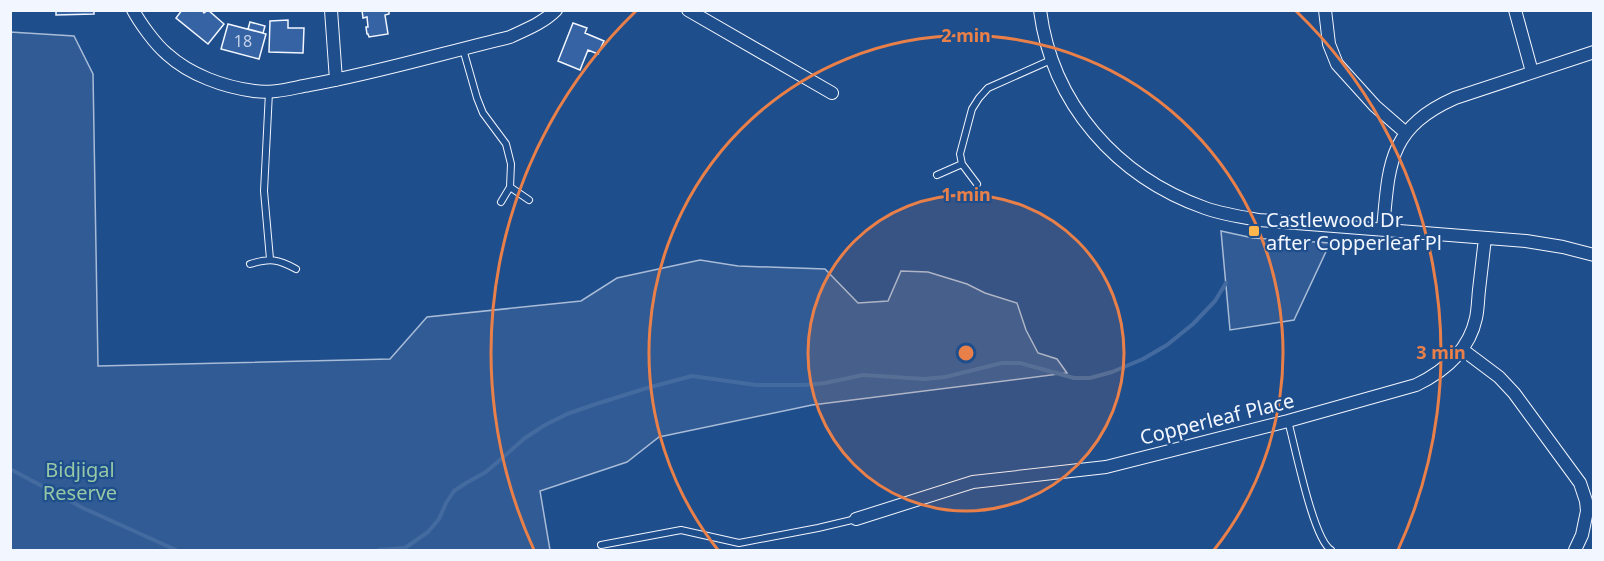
<svg xmlns="http://www.w3.org/2000/svg" width="1604" height="561" font-family="'Noto Sans',sans-serif">
<style>
.built{fill:#305b95;stroke:#a8bbd7;stroke-width:1.5}
.lines{fill:none;stroke-linecap:round;stroke-linejoin:round}
.stream{stroke:#446ba0;stroke-width:4}
.building{fill:#3563a3;stroke:#f2f6ff;stroke-width:1.5}
.service-casing{stroke:#f2f6ff;stroke-width:8}
.minor-casing{stroke:#f2f6ff;stroke-width:14}
.service{stroke:#1f4e8c;stroke-width:6}
.minor{stroke:#1f4e8c;stroke-width:12}
.ring{fill:none;stroke:#ea8049;stroke-width:3}
.poi-dot{fill:#ffb74d;stroke:#1f4e8c;stroke-width:2}
.labels{text-anchor:middle;stroke-width:4.5;stroke-linejoin:round;paint-order:stroke}
.number-label{font-size:16px;fill:#c3d1e8}
.poi-label{font-size:20px;fill:#f2f6ff;stroke:#1f4e8c;text-anchor:start}
.street-label{font-size:20px;fill:#f2f6ff;stroke:#1f4e8c}
.park-label{font-size:20px;fill:#97c8a6;stroke:#1f4e8c}
.centre{fill:#ea8049;stroke:#1f4e8c;stroke-width:3}
.ring-label{font-size:18px;text-anchor:middle;font-weight:bold;fill:#ea8049;stroke:#1f4e8c;stroke-width:4.5;stroke-linejoin:round;paint-order:stroke}
</style>
<rect width="100%" height="100%" fill="#1f4e8c"/>
<path class="built" d="M10 32 74 36 93 74 98 366 390 359 427 317 581 301 617 278 700 260 738 266 825 269 858 303 888 301 901 271 928 272 967 284 985 293 1017 303 1026 330 1038 353 1057 359 1067 373 812 405 659 437 627 462 540 491 550 550H11Z
M1221 231 1253 238 1330 243 1294 320 1230 330Z"/>
<g class="lines">
<path class="stream" d="M10 469 83 508 176 550
M405 548 428 532 439 519 446 503 454 491 466 483 486 472 525 438 545 425 567 414 596 404 647 388 692 376 756 385H805L825 383 863 375 925 379 945 377 1002 363H1020L1074 378H1090L1112 372 1143 359 1167 345 1193 324 1215 301 1226 283
M379 550 405 548V550"/>
</g>
<path class="building" d="M56 10H94V14L56 15Z
M182 10H202L204 13 208 10 224 24 208 44 176 18Z
M362 10H389V14L385 15 388 34 369 37 368 34H367L366 27H368L367 17 363 18Z
M288 20V28H304L303 53 269 52 270 21Z
M250 22 265 26 263 33 248 29Z
M573 23 587 28 585 33 604 41 598 54 588 50 580 70 558 61Z
M228 24 266 34 259 59 221 49Z"/>
<g class="lines">
<defs>
<path id="service" d="M463 49 477 98 483 113 506 144 511 164 510 187 501 202
M269 92 264 191 270 259
M962 164 977 184
M937 175 962 164 960 154 972 109 979 98 988 88 1051 60
M510 187 529 200
M250 264C270 258 278 259 296 269
M1288 421C1295 446 1313 539 1331 550
M601 545 681 530 739 543 818 528 856 519"/>
<path id="minor" d="M133 10C140 23 155 44 167 54 190 75 224 87 254 91 272 94 292 88 309 85 377 73 443 53 510 37 527 29 543 23 556 10
M331 10 336 80
M688 10 832 93
M1040 10C1052 104 1117 177 1205 208 1222 214 1241 217 1259 220L1526 241 1563 247 1594 255
M1325 10 1329 44 1337 64 1375 106 1406 133
M1515 10 1532 72
M1383 229C1389 164 1388 128 1455 98L1594 52
M1463 350 1499 377 1514 393 1580 483 1586 501 1587 511 1582 535 1575 550
M856 519 973 482 1106 467 1288 421 1416 385C1445 371 1469 351 1476 318 1478 309 1478 299 1479 290 1481 273 1483 255 1485 238"/>
</defs>
<use href="#service" class="service-casing"/>
<use href="#minor" class="minor-casing"/>
<use href="#service" class="service"/>
<use href="#minor" class="minor"/>
</g>
<circle cx="966" cy="353" r="158" fill="#ea8049" fill-opacity=".12"/>
<g class="ring">
<circle cx="966" cy="353" r="158"/>
<path d="M718 550A317 317 0 1 1 1214 550"/>
<path d="M534 550A475 475 0 0 1 636 11M1296 11A475 475 0 0 1 1398 550"/>
</g>
<rect class="poi-dot" x="1248" y="225" width="12" height="12" rx="3"/>
<g class="labels">
<g class="number-label">
<text x="243" y="47">18</text>
</g>
<g class="poi-label">
<text x="1266" y="227">Castlewood Dr<tspan x="1266" dy="23">after Copperleaf Pl</tspan></text>
</g>
<g class="street-label">
<text transform="translate(1217 419) rotate(-14)" y="7">Copperleaf Place</text>
</g>
<g class="park-label">
<text x="80" y="477">Bidjigal<tspan x="80" dy="23">Reserve</tspan></text>
</g>
</g>
<circle cx="966" cy="353" r="9" class="centre"/>
<g class="ring-label">
<text x="966" y="42">2 min</text>
<text x="966" y="201">1 min</text>
<text x="1441" y="359">3 min</text>
</g>
<rect width="1604" height="561" fill="none" stroke="#f2f6ff" stroke-width="24"/>
</svg>
